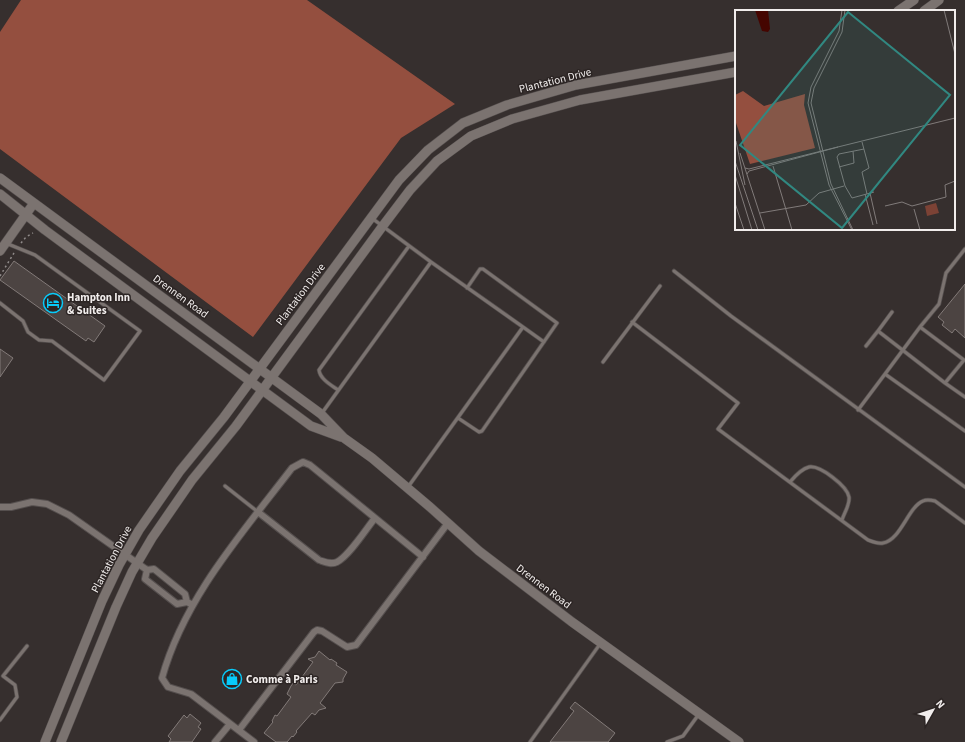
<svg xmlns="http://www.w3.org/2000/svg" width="965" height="742" font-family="'Source Sans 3',sans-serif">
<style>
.forest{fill:#944f3f}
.building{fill:#4c4442;stroke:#827a78}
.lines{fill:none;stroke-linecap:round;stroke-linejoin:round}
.lane-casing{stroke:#554f4e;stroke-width:4.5}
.street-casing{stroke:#554f4e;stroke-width:8}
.secondary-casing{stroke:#554f4e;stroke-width:10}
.path{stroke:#918c8b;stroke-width:1.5;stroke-dasharray:2 3;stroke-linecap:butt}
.lane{stroke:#7b7370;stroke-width:3}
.street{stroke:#7b7370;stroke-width:6}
.secondary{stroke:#7b7370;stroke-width:9}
.labels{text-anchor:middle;stroke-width:3;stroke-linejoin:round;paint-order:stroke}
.street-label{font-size:11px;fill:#f1edec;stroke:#2c2524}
.poi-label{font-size:11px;font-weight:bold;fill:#f1edec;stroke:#2c2524;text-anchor:start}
.inset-road{fill:none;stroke:#817b7a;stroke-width:1}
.view{fill:#318881;fill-opacity:0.15;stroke:#318881;stroke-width:2}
.inset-edge{fill:none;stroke:#f1edec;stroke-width:2}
</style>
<rect width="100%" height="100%" fill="#362f2e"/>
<path class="forest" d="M21 0H307L455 104 401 138 253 337 0 149V32Z"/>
<path class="building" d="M14 261 105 326 94 342 88 338 86 341 0 280Z
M965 284V338L955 329 952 333 942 325 944 322 938 317Z
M0 349 13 358 0 377Z
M319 651 330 660 331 659 337 663 336 665 347 672 343 679V682L335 683 320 703 326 708 319 710 315 715 312 713 296 731 297 732 293 737 292 736 287 742H276L264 733 273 722 272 721 275 715 277 716 291 697 287 694 291 686 293 683 296 685 313 662 308 659 315 657Z
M575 702 615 733 608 742H550L574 711 570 708Z
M190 714 201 723 198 727 201 729 192 742H169L171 739 168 736 184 715 187 718Z"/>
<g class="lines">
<defs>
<path id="lane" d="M674 271 731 316 965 487
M0 303 23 321 28 332 39 340 52 341 104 380 140 331 35 255 8 244
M892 312 878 331 945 383 964 360 920 327 939 304 946 273 965 249
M632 322 738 403 718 429 868 540C873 542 878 544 883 543 901 540 908 507 923 501 927 499 931 500 935 501L965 523
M523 327 544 342
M866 346 878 331
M603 362 660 286
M885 374 920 327
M945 383 965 397
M338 390C331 385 320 379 319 370L409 246
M858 410 885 374 965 431
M322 413 431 262 373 219
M458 418 479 432 482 431 557 323 483 269H480L467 288
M790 482C795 476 801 469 809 467 820 465 847 486 849 497 850 505 844 513 842 520
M225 486 258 512
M408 487 523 327 431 262
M0 720 17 697 15 685 3 676 27 646
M530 742 600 644
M667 742 683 736 699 714"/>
<path id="street" d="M0 507H11L32 502 47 504 69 515 147 570
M258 512 319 560C325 562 331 565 337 562 349 556 366 529 375 518
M147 570 145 579 177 604 187 602 193 605
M147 570 154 569 185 594 187 602
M239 730 314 632 317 630 322 631 347 647 356 645 448 523
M215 742 230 724
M254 742 191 694 168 687 162 678C184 598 243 532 292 468L303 462 310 465 423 557"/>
<path id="secondary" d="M898 11 914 0
M924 11 939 0
M0 178 321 414 344 438 372 458 430 507 479 551 572 622 739 742
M0 194 45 230 311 426 341 437
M0 251 34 203
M45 742 102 601 119 565 139 530 180 471 224 417 399 180 428 150 463 123 507 105 576 85 736 56
M61 742 116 607 132 572 152 538 192 480 236 426 382 227 410 190 437 161 471 136 512 119 580 100 736 72"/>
</defs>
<use href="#lane" class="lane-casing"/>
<use href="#street" class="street-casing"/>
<use href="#secondary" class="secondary-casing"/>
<path class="path" d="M21 243 26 237 33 233
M0 276 14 253"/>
<use href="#lane" class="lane"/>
<use href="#street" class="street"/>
<use href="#secondary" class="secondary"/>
</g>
<defs>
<symbol id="hotel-ring" viewBox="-11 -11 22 22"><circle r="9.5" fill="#2c2524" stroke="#08cbfa" stroke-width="1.5"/><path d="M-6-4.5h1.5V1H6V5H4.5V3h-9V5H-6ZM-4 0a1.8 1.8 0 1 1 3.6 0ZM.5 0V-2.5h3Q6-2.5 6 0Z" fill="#08cbfa"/></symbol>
<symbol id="shop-ring" viewBox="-11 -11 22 22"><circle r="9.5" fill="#2c2524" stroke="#08cbfa" stroke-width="1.5"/><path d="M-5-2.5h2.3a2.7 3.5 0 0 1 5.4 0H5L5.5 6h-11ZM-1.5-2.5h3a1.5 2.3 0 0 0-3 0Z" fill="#08cbfa"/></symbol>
</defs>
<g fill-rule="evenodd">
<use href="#hotel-ring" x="42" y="292" width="22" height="22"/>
<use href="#shop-ring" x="221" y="668" width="22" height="22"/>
</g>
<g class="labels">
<g class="street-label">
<text transform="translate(555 80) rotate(-14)" y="4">Plantation Drive</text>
<text transform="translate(300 294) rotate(-53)" y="4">Plantation Drive</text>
<text transform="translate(181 296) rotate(36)" y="4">Drennen Road</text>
<text transform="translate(111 559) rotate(-62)" y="4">Plantation Drive</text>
<text transform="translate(544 586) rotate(37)" y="4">Drennen Road</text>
</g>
<g class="poi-label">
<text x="67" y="301">Hampton Inn<tspan x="67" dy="13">&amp; Suites</tspan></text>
<text x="246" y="683">Comme à Paris</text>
</g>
</g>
<g transform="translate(735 10)">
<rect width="220" height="220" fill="#362f2e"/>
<path d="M201 193 204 203 192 206 190 196Z" fill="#7c4235"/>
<path d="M8 81 29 96 70 84 69 95 80 138 15 154 0 110V85Z" fill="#944f3f"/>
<path d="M20 0H33L35 19 33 22 27 21Z" fill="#450500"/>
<path class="inset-road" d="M107 0 104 21 76 77 73 93 94 175 117 220M110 0 107 22 79 78 76 93 96 174 118 220M209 0 220 44M1 131 10 175M127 132 134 158 127 162 132 184M129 139 104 144 102 147 110 176 117 188 139 182M5 143 30 220M0 151 23 220M38 156 57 220M104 157 119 153 118 141M10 158 14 159 220 108M12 164 14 161 103 137M0 165 17 220M135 183 142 214M130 184 138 215M0 193 9 220M150 196 167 192 177 196 211 187 210 175 220 171M179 199 185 220M25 203 71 195 84 183 109 176"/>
<path class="view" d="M113 2 215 85 107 218 5 135Z"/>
<rect width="220" height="220" class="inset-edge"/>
</g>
<g transform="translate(933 710) rotate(51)" stroke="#2c2524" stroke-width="3" paint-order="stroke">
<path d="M0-3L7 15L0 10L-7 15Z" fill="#f1edec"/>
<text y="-6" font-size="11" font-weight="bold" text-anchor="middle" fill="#f1edec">N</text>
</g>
</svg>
